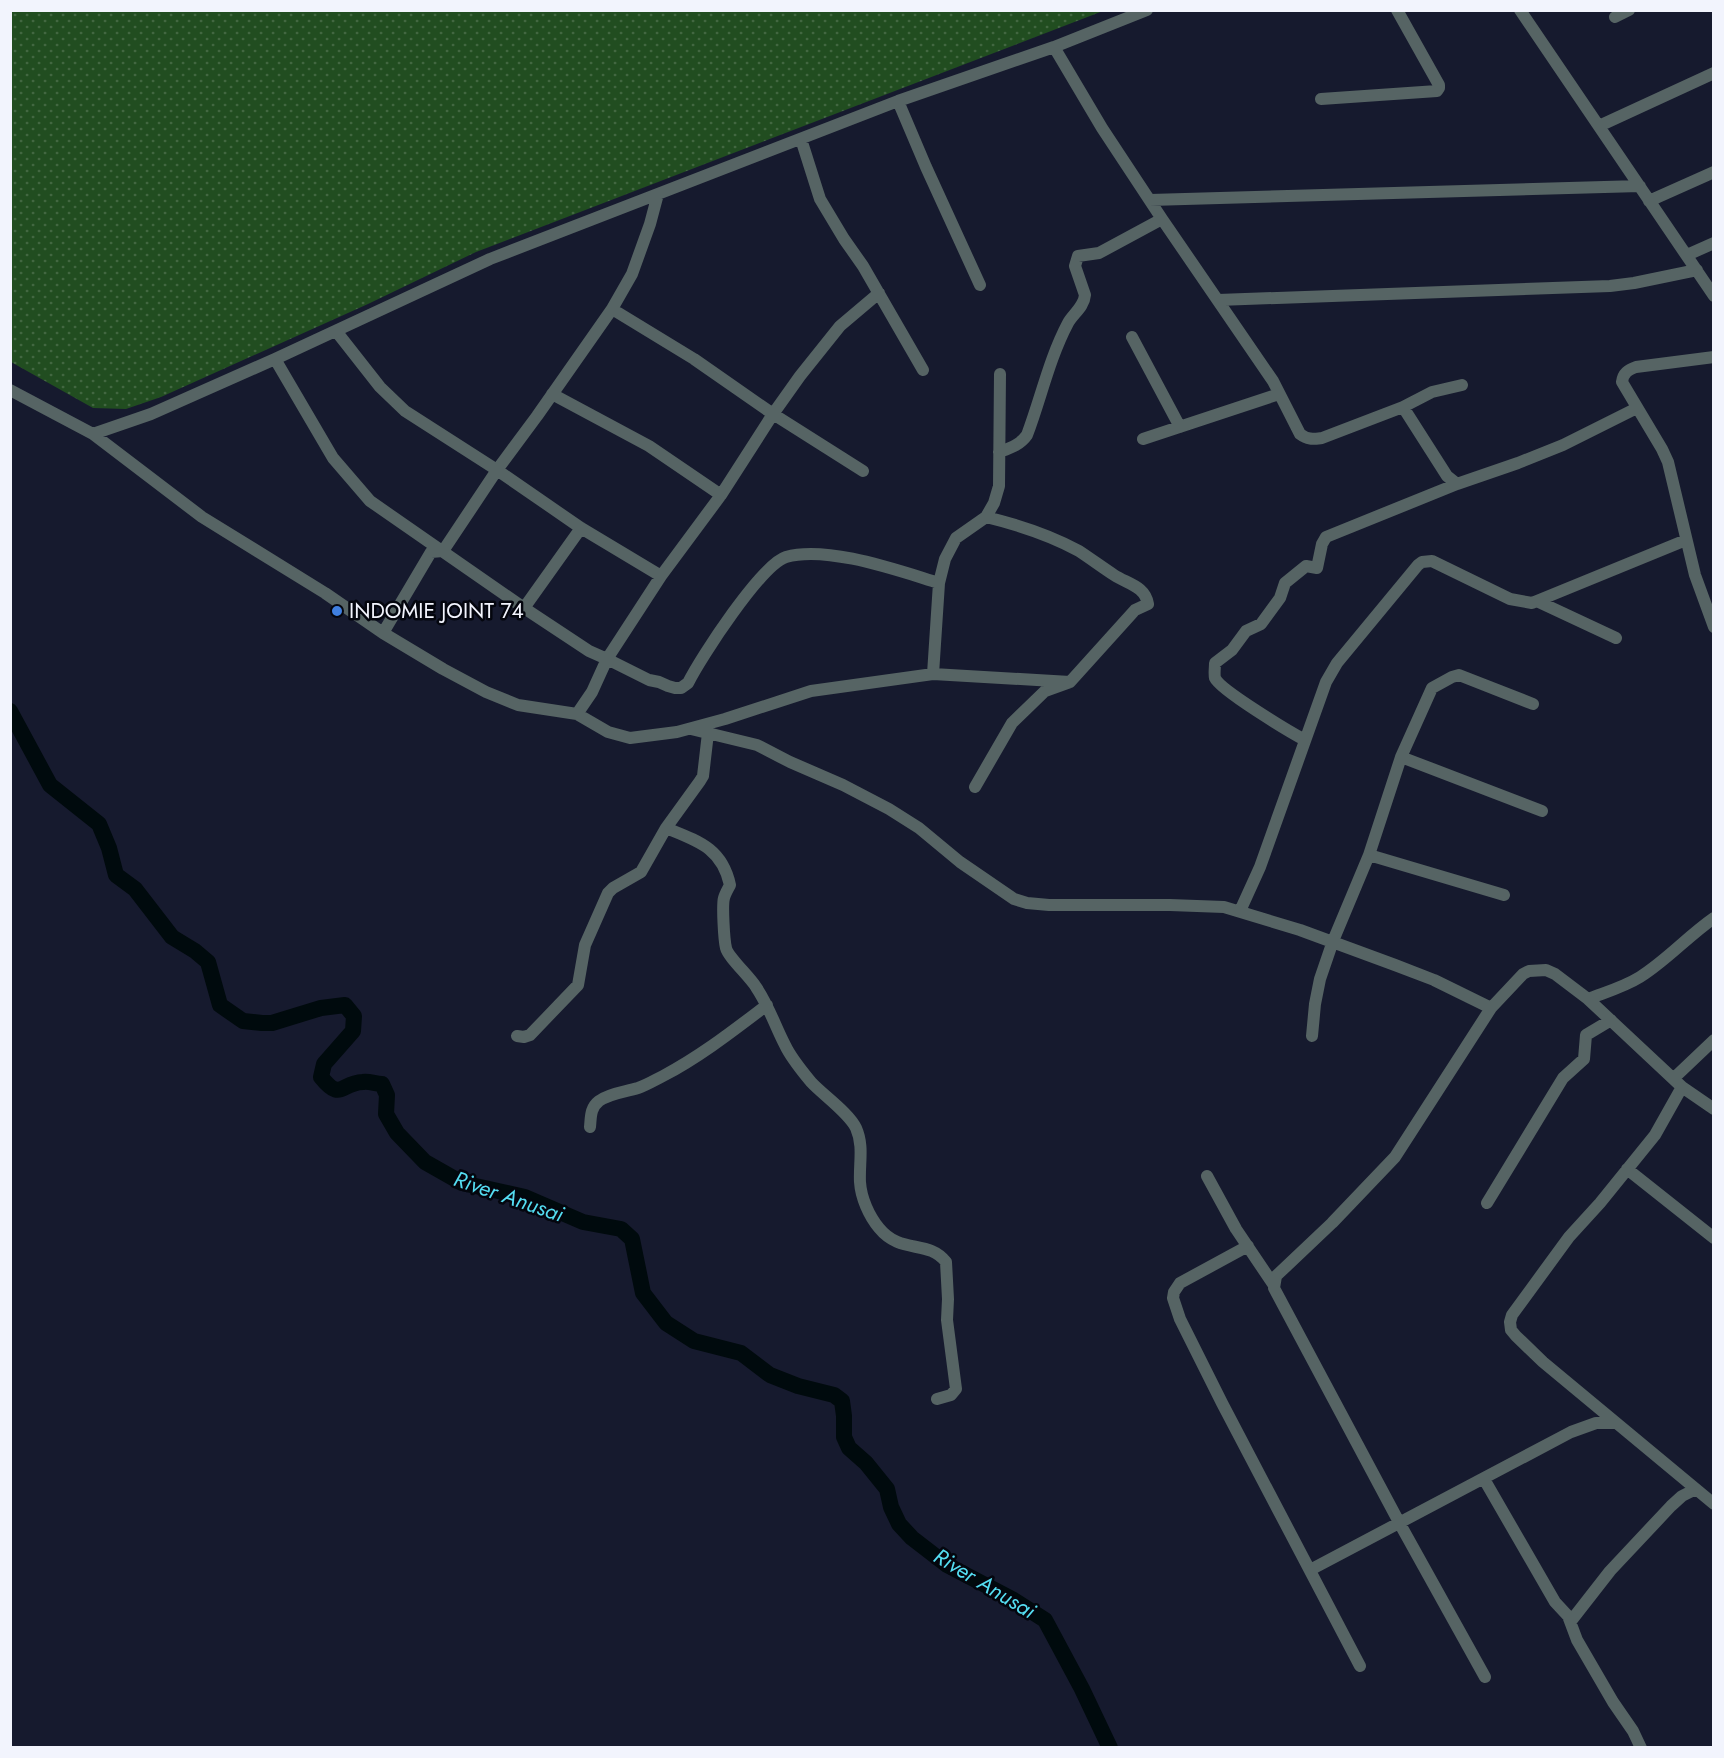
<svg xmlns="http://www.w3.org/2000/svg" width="1724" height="1758" font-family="Jost,sans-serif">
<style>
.grass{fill:url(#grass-dots)}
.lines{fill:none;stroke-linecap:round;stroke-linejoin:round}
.river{stroke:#000a0d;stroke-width:16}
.minor{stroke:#566464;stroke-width:12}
.shop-dot{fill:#3f7fe0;stroke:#04060e;stroke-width:2}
.labels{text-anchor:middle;stroke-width:5;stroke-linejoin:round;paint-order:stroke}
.poi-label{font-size:21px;fill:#f2f4fd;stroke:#04060e;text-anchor:start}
.water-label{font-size:22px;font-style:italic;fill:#54ddf1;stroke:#04060e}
</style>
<defs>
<pattern id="grass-dots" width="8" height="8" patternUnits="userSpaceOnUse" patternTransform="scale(1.5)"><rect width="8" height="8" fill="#214d20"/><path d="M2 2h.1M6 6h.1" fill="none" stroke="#426741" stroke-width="1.8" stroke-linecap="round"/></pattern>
</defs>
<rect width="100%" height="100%" fill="#161a2e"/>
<path class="grass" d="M11 10H1103V11L476 252 368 304 161 397 126 409 93 408 11 362Z"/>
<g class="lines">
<path class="river" d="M10 711 50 785 99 824 109 848 116 875 135 889 172 937 195 951 208 962 220 1005 243 1021 262 1023H272L321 1008 345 1005 354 1016 353 1031 324 1064 321 1077C341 1102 340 1083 363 1082 369 1081 376 1084 382 1084L387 1095 386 1114 397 1133 425 1162 462 1183 525 1197 583 1222 621 1229 632 1239 643 1293 666 1323 694 1341 741 1353 770 1375 798 1386 834 1395 842 1401 844 1416V1437L849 1448 866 1463 887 1489 891 1507 899 1524 912 1538 947 1565 1012 1599 1045 1620 1082 1689 1110 1748"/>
<path class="minor" d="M1520 10 1714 296
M1615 17 1629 10
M1054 47 1102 128 1162 219 1273 381 1300 434C1308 440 1313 439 1322 438L1403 407 1432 392 1462 385
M1321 99 1437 91 1439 88V85L1397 10
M898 101 926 167 980 285
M1599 126 1714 73
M801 139 820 199 844 239 863 266 923 370
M1150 200 1640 186
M1649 201 1714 172
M1687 255 1714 243
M879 293 840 326 800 376 773 414 721 495 661 576 607 659 649 680 659 682 668 686 675 688H681L688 683C701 657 761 565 786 557 827 545 899 571 939 583
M1218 300 1610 286 1634 283 1697 270
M612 309 694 359 773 414 863 471
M336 331 380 387 405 411 497 470 581 528 661 576
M1132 337 1180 427
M1714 357 1636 367C1628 370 1623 373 1622 382L1662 449 1668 462 1695 575 1714 627
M275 359 333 458 370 501 524 608 589 651 607 659 592 692 577 714
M10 390 93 434 202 517 325 593 383 633 443 669 486 692 518 705 577 714 608 732 630 738 677 732 725 719 811 691 933 674 1070 682
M552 394 649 446 721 495
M1403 407 1447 476 1457 484 1518 463 1563 445 1637 408
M93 434 151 414 275 359 490 259 898 101 1054 47 1147 10
M1143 439 1279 394
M999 452C1010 448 1020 445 1027 435 1041 398 1049 359 1068 323 1073 314 1084 307 1085 295L1075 266 1078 256 1099 253 1162 219
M1539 602 1616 638
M524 608 581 528
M383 633 431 552 443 551 497 470 537 416 612 309 632 274 650 224 658 194
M933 674 939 583 945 559 956 538 986 517 994 503 999 486 1000 374
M691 729 757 745 790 762 843 785 889 809 919 828 960 862 1014 899 1027 903 1049 905H1170L1224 907 1300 930 1395 965 1434 980 1491 1008
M1305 740C1290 732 1220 690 1215 678 1214 674 1215 668 1215 663L1232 650 1246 631 1261 624 1280 598 1285 583 1306 566 1317 568 1322 544 1326 537 1457 484
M1401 757 1542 811
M975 787 1012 723 1045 691 1070 682 1135 610 1148 604C1145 586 1128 584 1114 575 1102 567 1091 559 1079 551 1050 535 1019 525 986 517
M666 828C698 841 722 848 730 885 728 889 725 894 724 898 722 905 724 940 726 948 728 957 750 977 756 987 769 1006 775 1026 785 1045 791 1058 802 1071 811 1082 823 1095 849 1113 856 1128 864 1146 859 1163 860 1182 861 1198 869 1216 879 1228 901 1255 928 1239 946 1262L948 1299 947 1320 956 1389 951 1395 937 1399
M1369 855 1504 895
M1240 911 1260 867 1326 682 1337 663 1418 565 1422 562 1432 561 1510 599 1532 603 1686 540
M1588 999C1606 992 1624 987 1640 977 1667 960 1688 936 1714 918
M517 1036 524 1037 530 1035 578 985 585 945 608 893 613 888 641 872 666 828 700 781 703 776 708 733
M1312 1036 1315 1004 1320 979 1333 941 1369 855 1401 757 1432 688 1452 677 1459 675 1533 704
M1674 1078 1714 1040
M1682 1087 1655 1135 1600 1203 1569 1237 1512 1315 1510 1322 1511 1330 1516 1336 1543 1362 1714 1504
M590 1127C591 1117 590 1108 599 1101 610 1093 625 1092 638 1088 647 1085 655 1080 663 1076 701 1056 734 1030 767 1005
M1627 1169 1714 1238
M1207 1176 1236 1229 1273 1284
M1487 1203 1563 1078 1584 1059 1586 1035 1611 1020
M1248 1246 1180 1283 1174 1292 1173 1298 1180 1319 1222 1403 1360 1666
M1484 1479 1555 1602 1568 1616 1577 1640 1613 1702 1633 1731 1641 1748
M1310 1570 1571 1432 1596 1423H1616
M1571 1621 1610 1571 1671 1506 1682 1496 1696 1489
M1485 1677 1400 1524 1274 1288 1276 1276 1332 1223 1395 1157 1491 1008 1523 974 1529 971 1546 970 1555 974 1588 999 1682 1087 1714 1109"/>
</g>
<circle class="shop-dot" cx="337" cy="611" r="6"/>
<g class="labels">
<g class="poi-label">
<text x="349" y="618">INDOMIE JOINT 74</text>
</g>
<g class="water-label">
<text transform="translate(509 1196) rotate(19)" y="8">River Anusai</text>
<text transform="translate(985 1583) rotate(31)" y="8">River Anusai</text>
</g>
</g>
<rect width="1724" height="1758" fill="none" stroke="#f2f4fd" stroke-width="24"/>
</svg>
